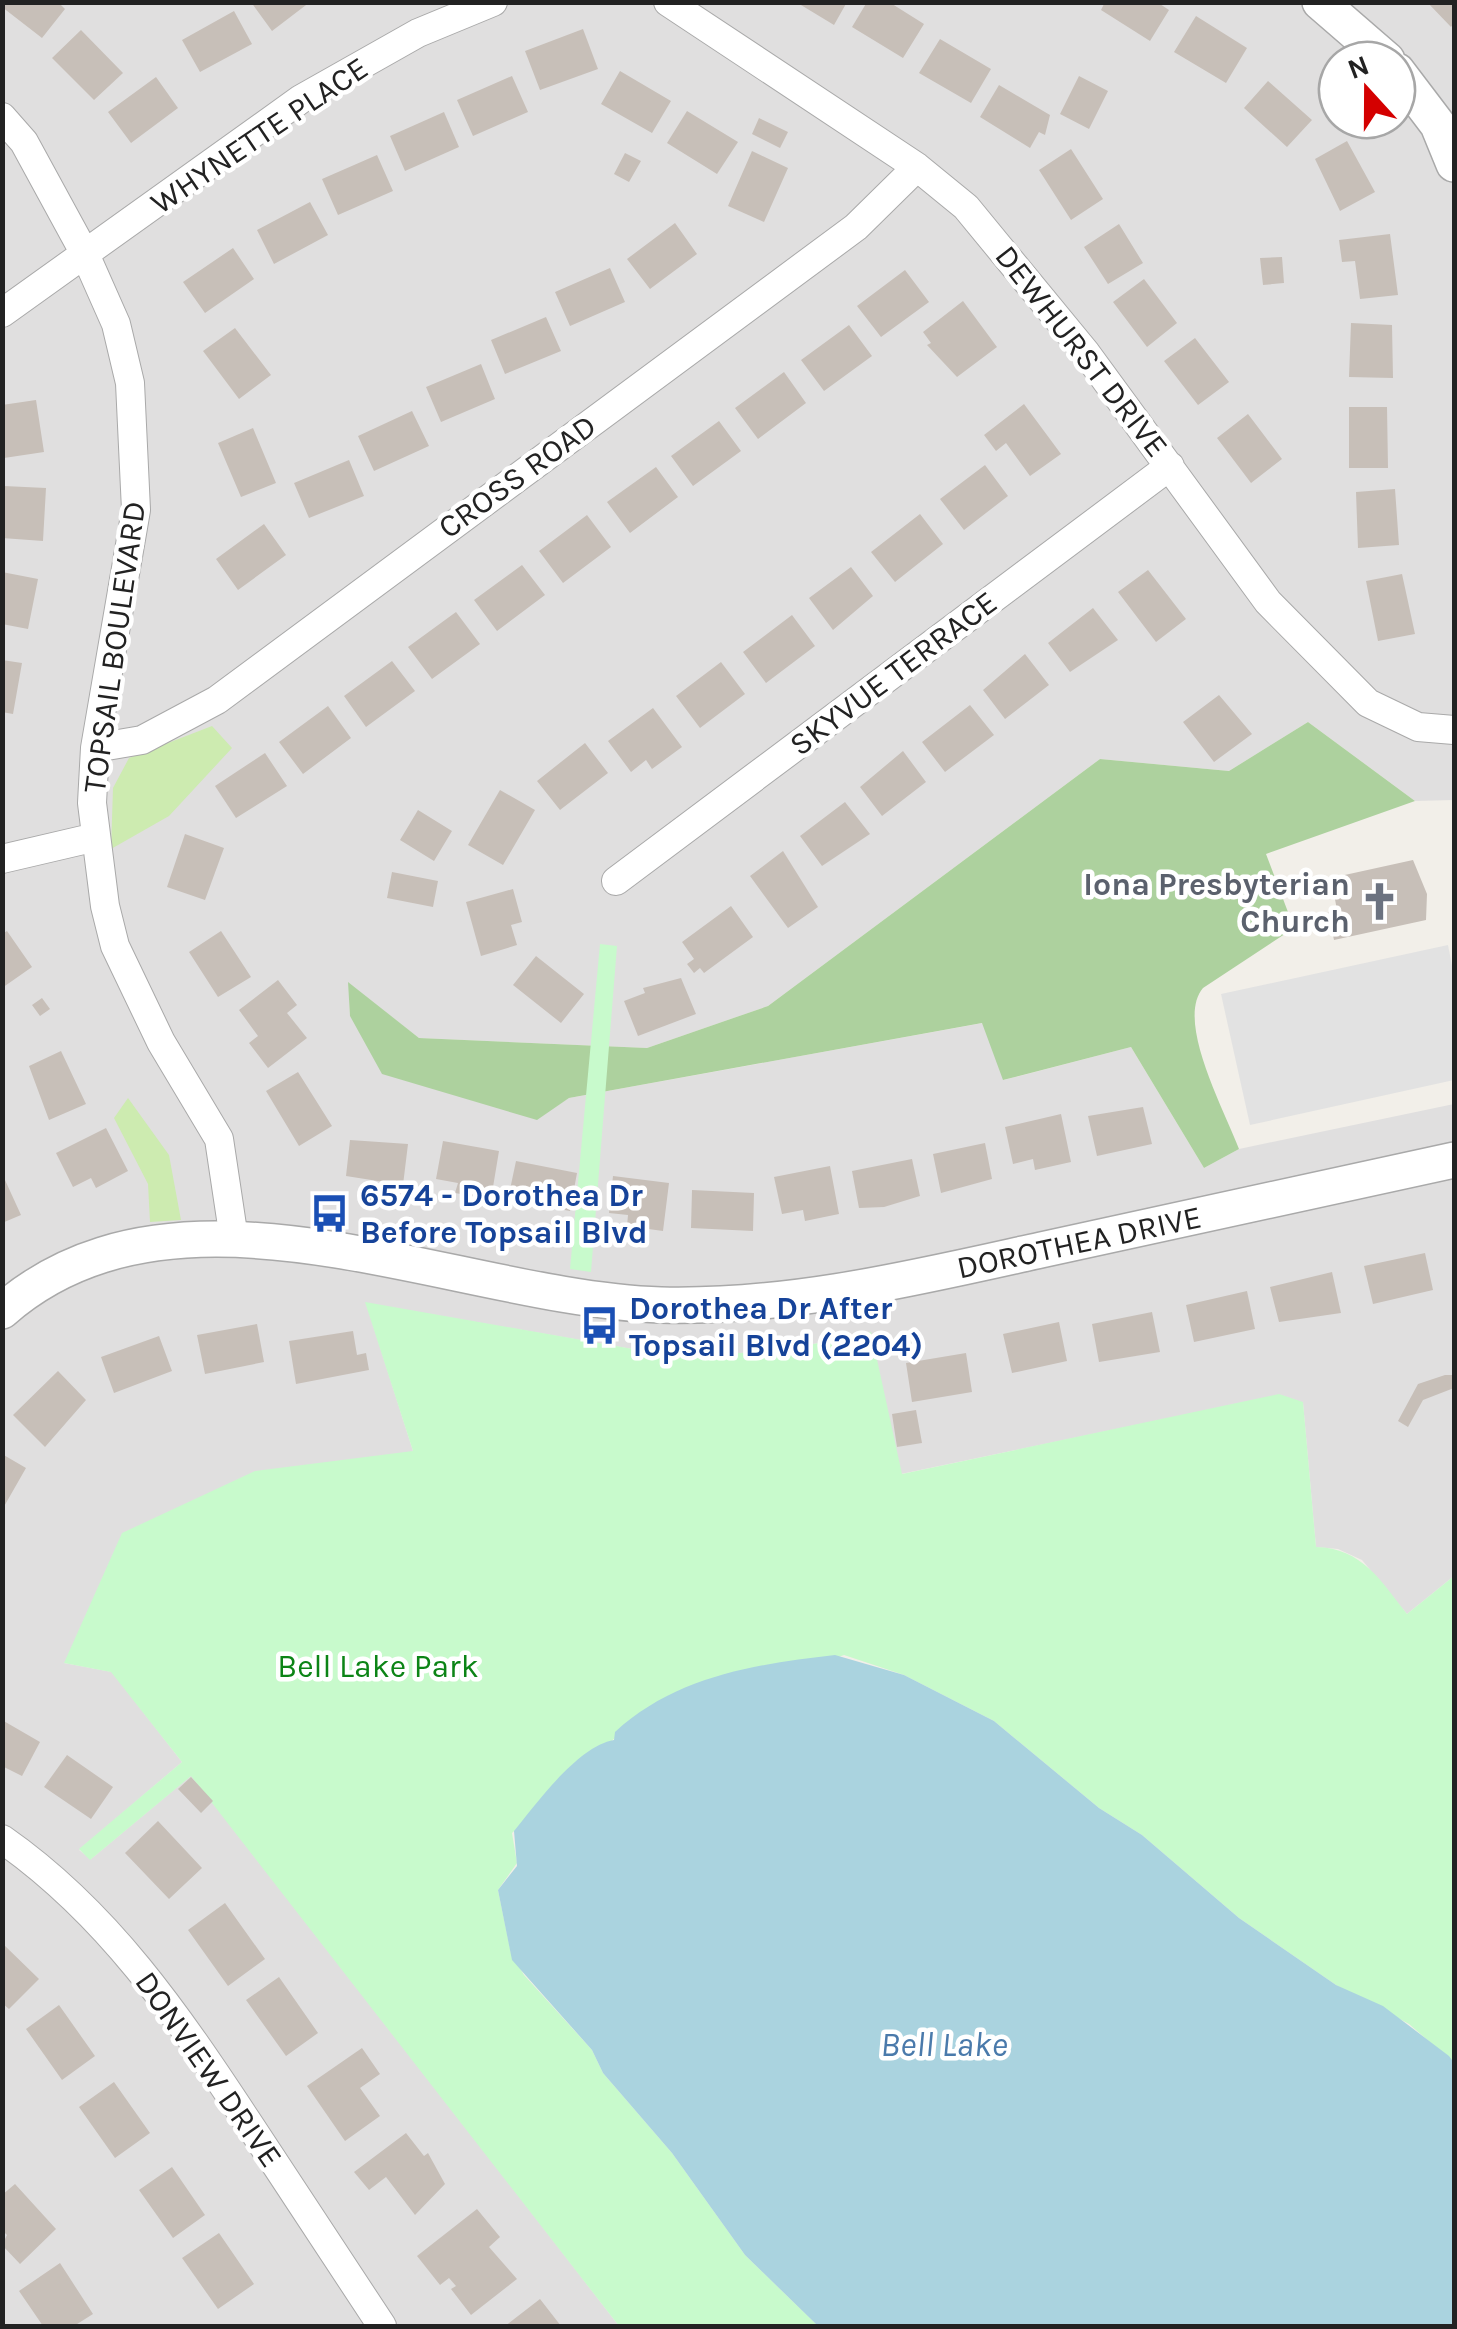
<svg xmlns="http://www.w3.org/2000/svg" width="1457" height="2329" font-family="Karla,sans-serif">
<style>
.residential{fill:#e0dfdf;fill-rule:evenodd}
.grass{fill:#cdebb0}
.forest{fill:#add19e}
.park{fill:#c8facc}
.parking{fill:#e2e2e2}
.water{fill:#aad3df}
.building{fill:#c7bfb8}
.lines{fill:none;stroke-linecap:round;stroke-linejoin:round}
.minor-casing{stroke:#a9a9a9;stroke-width:30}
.tertiary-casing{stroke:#a9a9a9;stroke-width:38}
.minor{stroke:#fff;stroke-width:28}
.tertiary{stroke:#fff;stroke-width:35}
.labels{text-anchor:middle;stroke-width:9;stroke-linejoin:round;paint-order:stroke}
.street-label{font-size:32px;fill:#222;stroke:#fff}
.worship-label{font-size:32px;font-weight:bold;fill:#5b616d;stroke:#fff;text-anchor:end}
.transit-label{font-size:32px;font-weight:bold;fill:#164399;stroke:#fff;text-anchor:start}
.park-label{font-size:32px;fill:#0c8416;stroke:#fff}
.water-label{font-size:35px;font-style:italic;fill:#4a7aab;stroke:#fff}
</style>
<rect width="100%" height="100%" fill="#f2efe9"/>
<path class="residential" d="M3 3H1454V800L1415 801 1308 722 1229 771 1100 759 768 1006 647 1048 419 1038 349 984 350 1016 536 1119 569 1098 983 1023 1004 1080 1131 1047 1204 1168 1239 1149 1454 1104V1576L1407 1614 1362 1560 1338 1549 1316 1547 1303 1403 1279 1395 901 1474 870 1332 775 1352 667 1355 366 1303 413 1451 64 1663 112 1672 182 1762 79 1850 91 1859 193 1774 619 2326H3ZM1337 60H1397V120H1337Z"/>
<path class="grass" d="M212 726 232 748 169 816 111 849 113 788 129 758Z
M128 1098 169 1155 181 1220 150 1222 148 1184 114 1118Z"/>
<path class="forest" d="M1308 722 1415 801 1266 854 1294 928 1203 988C1175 1021 1225 1111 1239 1149L1204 1168 1131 1047 1003 1080 982 1023 569 1098 537 1120 382 1074 350 1016 348 982 419 1038 647 1048 768 1006 1100 759 1229 771Z"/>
<path class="park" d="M600 944 617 946 591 1272 570 1269Z
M365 1302 667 1355 775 1352 871 1332 902 1474 1279 1394 1303 1402 1316 1547C1362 1548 1381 1581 1407 1614L1454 1576V2063L1409 2024 1336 1985 1239 1918 1142 1835 1099 1808 994 1721 904 1675 844 1655 616 1737 512 1833 517 1863 498 1890 511 1953 524 1975 592 2050 603 2073 672 2153 745 2255 818 2326H619L191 1776 90 1860 79 1849 182 1762 111 1672 64 1663 122 1533 255 1471 413 1451Z"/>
<path class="parking" d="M1448 945 1454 976V1080L1250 1125 1221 994Z"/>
<path class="water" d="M835 1655 904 1675 994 1721 1099 1808 1142 1835 1239 1918 1336 1985 1383 2006 1449 2056 1454 2063V2326H818L745 2255 672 2153 603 2073 592 2050 512 1960 498 1890 517 1866 514 1831C536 1804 578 1746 614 1740L615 1732C676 1676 756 1664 835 1655Z"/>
<path class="building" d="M2 2H58L65 9 42 38 2 7Z
M251 2H310L272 31Z
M796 2H847L834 25Z
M867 2H889L924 24 903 58 852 27Z
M1105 2H1157L1169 10 1150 41 1101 10Z
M1427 2H1454V23L1451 27Z
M234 11 252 44 200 72 182 40Z
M1196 16 1247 48 1226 83 1174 52Z
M583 29 598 69 540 90 525 51Z
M81 30 123 73 94 100 52 58Z
M940 39 991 69 971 103 919 73Z
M620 71 671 101 652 133 601 104Z
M512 76 528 112 473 136 457 100Z
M1079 76 1108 91 1089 129 1060 114Z
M156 77 178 108 131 143 108 112Z
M1268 81 1312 120 1287 147 1244 108Z
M999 85 1050 115 1045 135 1039 132 1030 148 980 117Z
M687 111 738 142 717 174 667 143Z
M444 112 459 147 405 171 390 136Z
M759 118 788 132 780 148 752 134Z
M1347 141 1375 192 1340 211 1315 159Z
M1071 149 1103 199 1071 220 1039 170Z
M752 151 788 168 764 222 728 206Z
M625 153 641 161 629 182 614 174Z
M377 155 393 191 338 215 322 179Z
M310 202 328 235 274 264 257 230Z
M675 223 697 254 650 289 627 259Z
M1119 224 1143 263 1108 284 1084 247Z
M1390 234 1398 295 1360 299 1355 261 1342 262 1339 240Z
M233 248 254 279 205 313 183 282Z
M1282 257 1284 283 1263 285 1260 258Z
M610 268 625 302 570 326 555 292Z
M905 270 929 302 881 337 857 306Z
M1144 279 1177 323 1147 347 1113 302Z
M963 301 997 347 957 377 927 345 931 343 923 332Z
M546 317 561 351 505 374 491 340Z
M1351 323 1392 325 1393 378 1349 377Z
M849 325 872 356 824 391 801 360Z
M235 328 271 375 239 399 203 351Z
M1195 338 1229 382 1198 405 1164 361Z
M481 364 495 399 441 422 426 387Z
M784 372 806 403 758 439 735 408Z
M36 400 44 452 4 458 2 405Z
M1024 404 1061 454 1030 476 1006 443 996 451 984 435Z
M1349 407H1387L1388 468H1349Z
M412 411 429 446 374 471 358 436Z
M1248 414 1282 459 1251 483 1217 438Z
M719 421 741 451 693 486 671 456Z
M253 428 276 483 241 497 218 443Z
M349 460 364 496 309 518 294 483Z
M985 465 1008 496 964 530 940 499Z
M656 467 678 497 630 533 607 502Z
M4 486 46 488 43 541 2 538Z
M1395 489 1399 545 1358 548 1356 492Z
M920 514 943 544 895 582 871 552Z
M587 515 611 547 563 583 539 551Z
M264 524 286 555 238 590 216 559Z
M522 565 545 595 497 631 474 600Z
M851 567 873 596 833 630 809 598Z
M1148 570 1186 619 1156 642 1118 592Z
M2 572 38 579 28 629 2 624Z
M1402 574 1415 634 1378 641 1366 581Z
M1093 608 1118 640 1070 672 1048 643Z
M456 612 480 644 432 679 408 647Z
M792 615 815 646 766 683 743 652Z
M1025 654 1049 685 1005 719 983 690Z
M2 660 22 663 13 714 2 712Z
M392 661 415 691 366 727 344 696Z
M721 662 745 694 700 728 676 696Z
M1219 695 1252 734 1214 762 1183 722Z
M970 705 994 735 945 772 922 742Z
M328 706 351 738 303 774 279 742Z
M653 708 682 747 652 769 646 760 631 772 608 741Z
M585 743 608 773 560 810 537 781Z
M903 751 926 782 882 816 860 787Z
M265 753 287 786 236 818 215 786Z
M500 790 535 810 503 865 468 845Z
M845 802 870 834 822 866 800 836Z
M418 810 452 831 434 861 400 840Z
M185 834 224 848 205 900 167 887Z
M783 851 818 907 788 928 750 876Z
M1413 860 1427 894 1426 920 1334 940 1328 912 1337 910 1331 878Z
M392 872 438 881 433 907 387 898Z
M513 889 522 922 511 925 517 945 481 956 466 902Z
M731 906 753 937 704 973 700 968 694 973 687 964 694 959 682 942Z
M7 931 32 967 2 988V934Z
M221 931 251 977 218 997 189 952Z
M536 956 584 994 561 1023 513 985Z
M681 978 696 1014 638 1036 624 1001 645 993 643 988Z
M278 980 297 1005 287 1013 307 1038 268 1068 249 1043 258 1036 239 1010Z
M42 998 50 1009 40 1016 32 1005Z
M61 1051 86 1104 49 1120 29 1066Z
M298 1072 332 1126 299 1146 266 1091Z
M1143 1107 1152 1144 1097 1156 1088 1116Z
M1061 1114 1071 1162 1035 1170 1033 1159 1013 1164 1005 1127Z
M106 1128 128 1171 96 1188 91 1178 73 1187 56 1153Z
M350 1140 408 1144 403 1185 346 1176Z
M443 1141 499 1151 491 1199 455 1193 458 1183 436 1179Z
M985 1143 992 1179 941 1193 933 1154Z
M912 1159 920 1196 884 1207 859 1208 852 1171Z
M516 1161 577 1173 570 1211 508 1199Z
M830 1166 839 1214 805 1221 803 1210 782 1214 774 1177Z
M613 1176 669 1183 663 1231 627 1226 628 1215 609 1213Z
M5 1180 21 1215 2 1223V1181Z
M692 1190 754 1193 753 1231 691 1228Z
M1425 1253 1433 1290 1373 1304 1364 1266Z
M1332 1272 1341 1313 1279 1322 1270 1287Z
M1247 1291 1255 1329 1194 1342 1186 1305Z
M1152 1312 1160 1352 1099 1362 1092 1324Z
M1059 1322 1067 1361 1012 1373 1003 1334Z
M257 1324 264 1362 205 1374 197 1335Z
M353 1331 357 1355 366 1353 369 1370 296 1384 289 1341Z
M159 1336 172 1371 114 1393 101 1357Z
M966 1353 972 1392 912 1402 906 1363Z
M58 1371 86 1400 45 1447 13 1415Z
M1445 1375H1454V1388L1423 1400 1408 1427 1398 1421 1418 1384Z
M916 1410 922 1443 897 1447 892 1414Z
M2 1454 26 1468 2 1510Z
M2 1720 40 1742 22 1776 2 1766Z
M67 1755 113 1787 91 1819 44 1787Z
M191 1777 213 1801 201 1813 178 1789Z
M158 1821 202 1868 169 1899 125 1853Z
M225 1903 265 1959 228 1986 188 1930Z
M2 1943 39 1979 9 2009 2 2003Z
M279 1977 318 2033 286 2056 246 2000Z
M59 2005 95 2056 62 2080 26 2029Z
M362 2048 380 2074 360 2088 380 2116 345 2141 307 2086Z
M114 2082 150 2133 115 2158 79 2107Z
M406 2133 424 2156 428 2153 445 2184 415 2215 386 2177 369 2190 354 2172Z
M172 2167 205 2215 173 2238 139 2190Z
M15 2184 56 2229 20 2264 2 2245 7 2235 2 2230V2195Z
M477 2209 500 2237 489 2247 517 2279 471 2315 451 2289 456 2286 449 2278 440 2285 417 2256Z
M219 2233 254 2284 218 2309 182 2258Z
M60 2263 93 2314 74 2326H43L19 2291Z
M540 2299 561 2326H505Z"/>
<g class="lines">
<defs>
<path id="minor" d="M668 2 917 167 966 207 1086 353 1268 602 1368 703 1418 727 1454 730
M2 117 24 142 85 254 116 324 130 383 136 510 95 748 92 803 105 906 115 946 161 1042 219 1139 234 1239
M2 313 301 99 418 33 493 2
M95 748 142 740 217 700 856 227 917 167
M2 859 96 837
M616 881 1170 466
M2 1839C108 1913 177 2015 247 2121 292 2190 337 2258 382 2326"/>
<path id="tertiary" d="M1320 2 1387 60
M1397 71 1438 125 1454 164
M2 1311C179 1156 457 1299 661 1305 791 1308 914 1278 1041 1250 1179 1220 1317 1190 1454 1160"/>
</defs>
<use href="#minor" class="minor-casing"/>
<use href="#tertiary" class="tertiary-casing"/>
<use href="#minor" class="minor"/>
<use href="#tertiary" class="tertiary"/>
</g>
<defs>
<symbol id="church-bare" viewBox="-9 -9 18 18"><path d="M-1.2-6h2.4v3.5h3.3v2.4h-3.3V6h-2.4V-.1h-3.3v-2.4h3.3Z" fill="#6b7280" stroke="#fff" stroke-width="2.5" paint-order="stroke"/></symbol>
<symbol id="bus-bare" viewBox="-9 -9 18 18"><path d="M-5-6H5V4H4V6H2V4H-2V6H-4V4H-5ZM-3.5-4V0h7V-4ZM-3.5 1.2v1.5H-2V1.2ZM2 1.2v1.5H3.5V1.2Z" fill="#1a4fb4" stroke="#fff" stroke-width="2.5" paint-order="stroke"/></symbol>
</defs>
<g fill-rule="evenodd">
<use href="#church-bare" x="1352" y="874" width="55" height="55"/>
<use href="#bus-bare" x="302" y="1186" width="55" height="55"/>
<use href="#bus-bare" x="572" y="1298" width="55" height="55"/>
</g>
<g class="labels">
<g class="street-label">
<text transform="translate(259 135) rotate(-34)" y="11">WHYNETTE PLACE</text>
<text transform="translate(1082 351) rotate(52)" y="11">DEWHURST DRIVE</text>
<text transform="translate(517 476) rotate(-36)" y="11">CROSS ROAD</text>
<text transform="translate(114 647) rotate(-82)" y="11">TOPSAIL BOULEVARD</text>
<text transform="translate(893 673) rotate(-37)" y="11">SKYVUE TERRACE</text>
<text transform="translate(1079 1242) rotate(-12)" y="11">DOROTHEA DRIVE</text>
<text transform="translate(209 2069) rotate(55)" y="11">DONVIEW DRIVE</text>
</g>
<g class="worship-label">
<text x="1350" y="895">Iona Presbyterian<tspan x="1350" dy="37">Church</tspan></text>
</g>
<g class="transit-label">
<text x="360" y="1206">6574 - Dorothea Dr<tspan x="360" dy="37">Before Topsail Blvd</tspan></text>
<text x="629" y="1319">Dorothea Dr After<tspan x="629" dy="37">Topsail Blvd (2204)</tspan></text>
</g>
<g class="park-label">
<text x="378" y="1677">Bell Lake Park</text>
</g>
<g class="water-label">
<text x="944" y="2056">Bell Lake</text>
</g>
</g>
<rect width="1457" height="2329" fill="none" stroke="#222222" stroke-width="10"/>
<g transform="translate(1367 90) rotate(339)"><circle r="48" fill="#ffffff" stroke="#a7a7a7" stroke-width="2.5"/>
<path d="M0-8L18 38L0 25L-18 38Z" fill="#d40000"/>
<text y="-15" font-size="28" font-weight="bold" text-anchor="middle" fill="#222222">N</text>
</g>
</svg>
